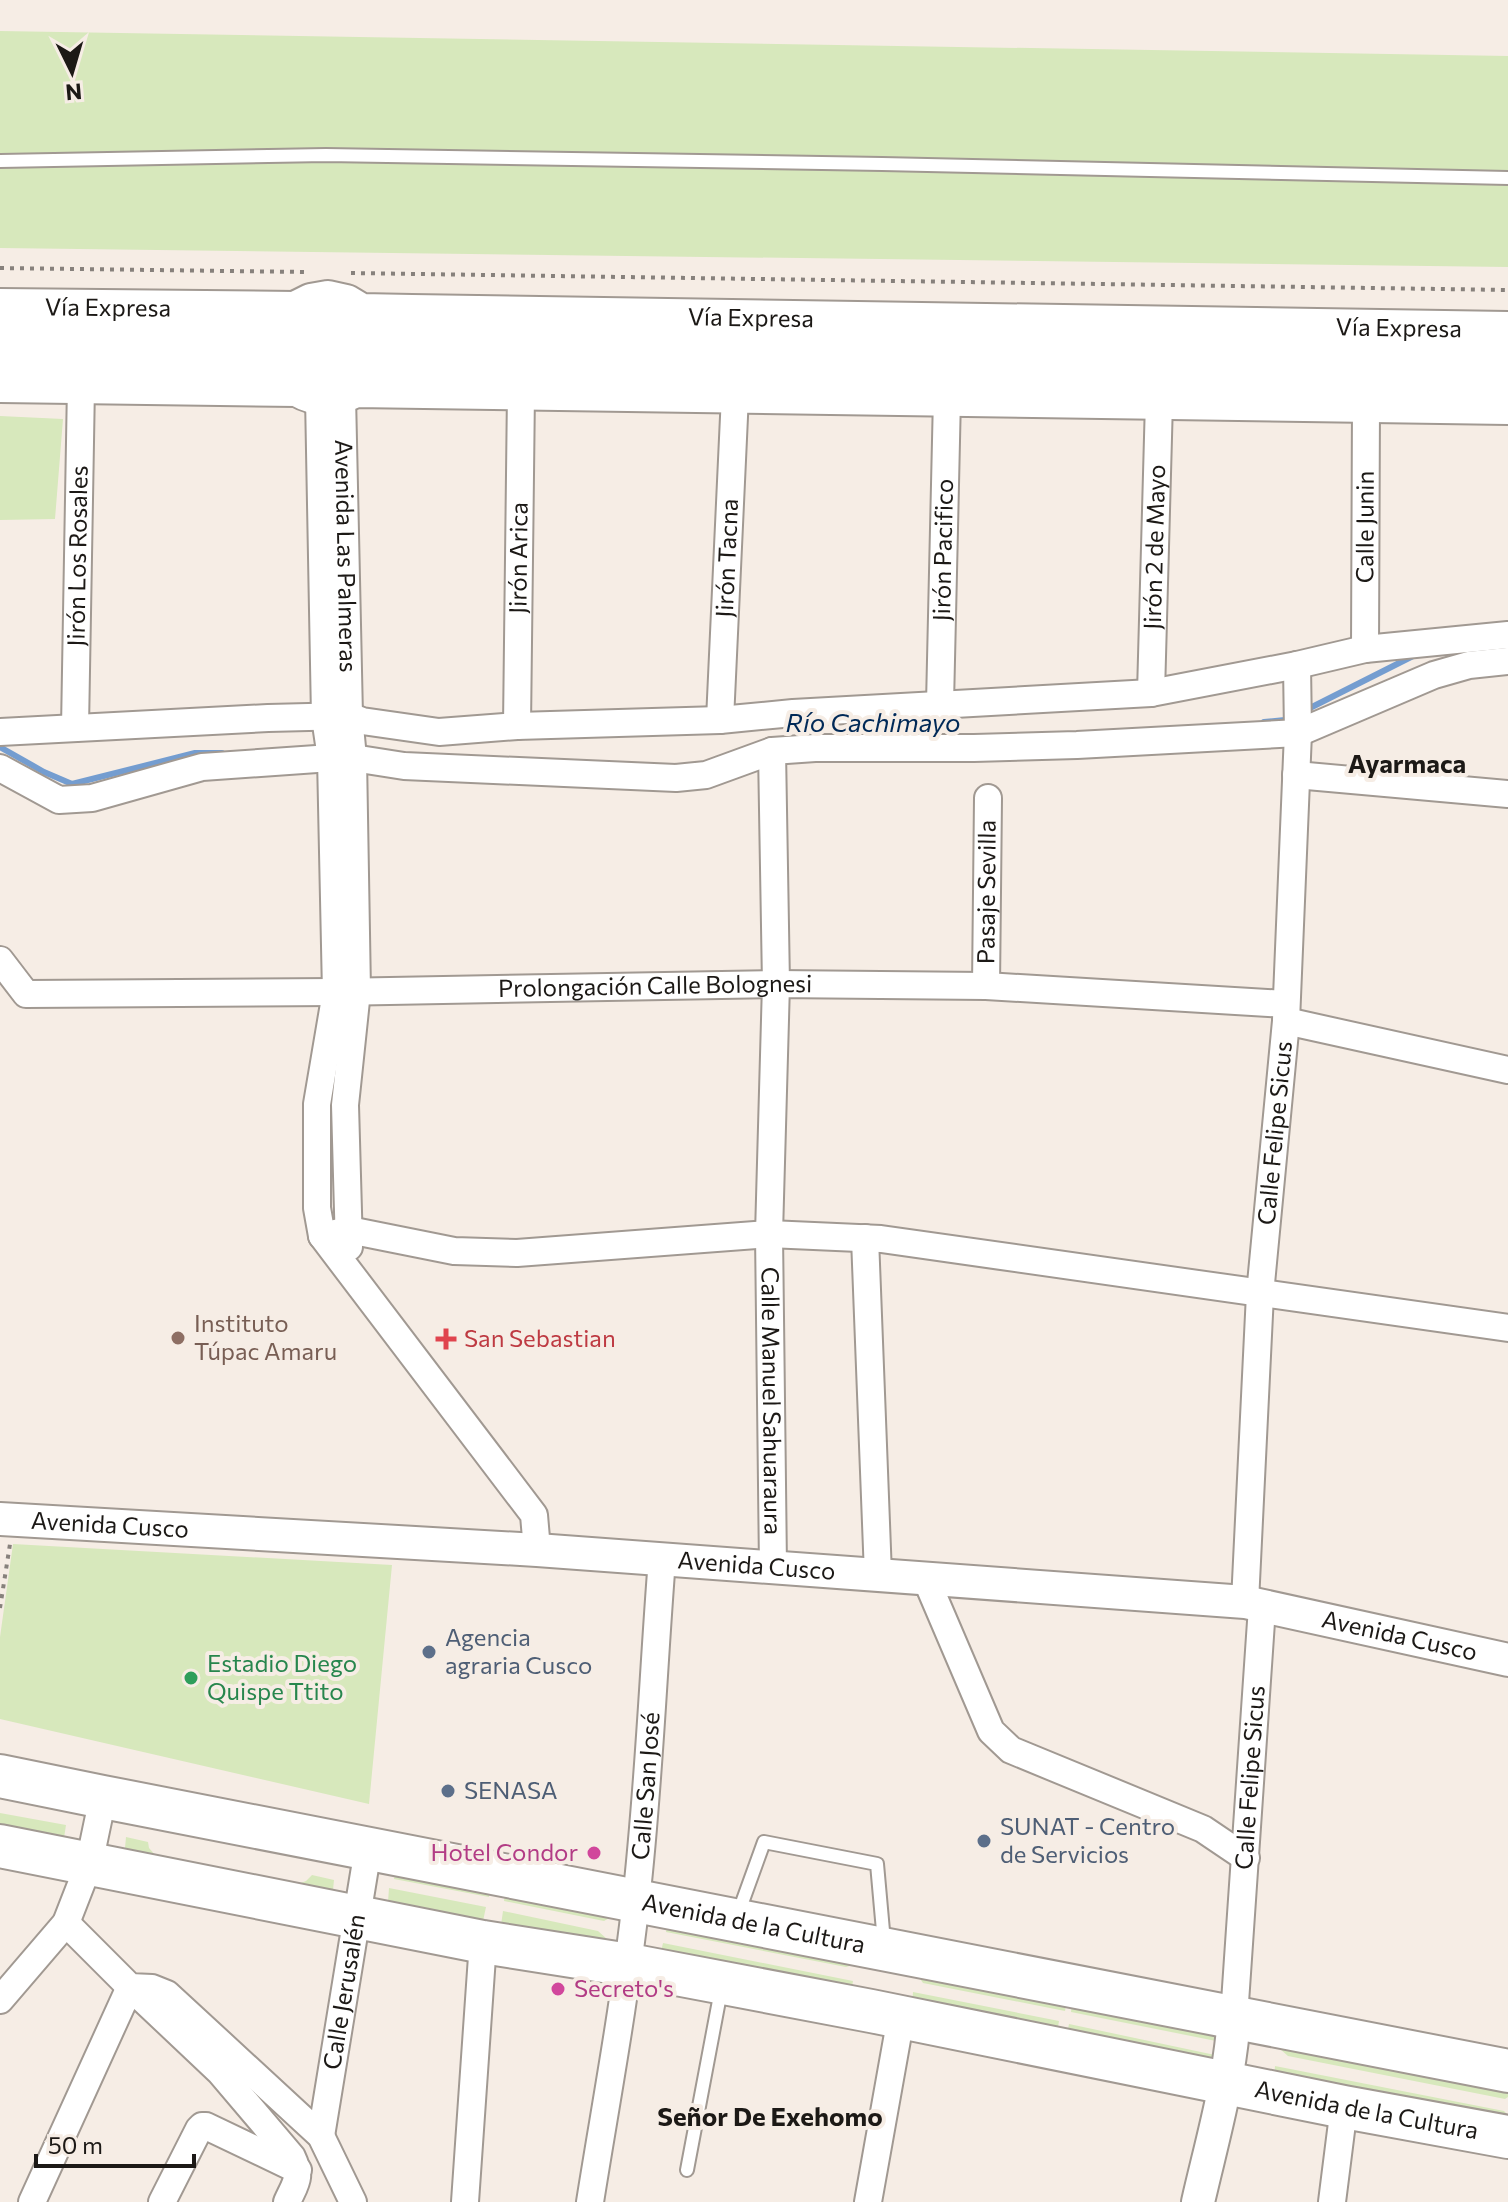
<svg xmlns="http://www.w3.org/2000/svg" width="1508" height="2202" font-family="Commissioner,sans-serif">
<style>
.green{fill:#d7e8bc}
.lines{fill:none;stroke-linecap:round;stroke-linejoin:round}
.stream{stroke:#749dd0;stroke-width:6}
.service-casing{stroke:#a19992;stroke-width:16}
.minor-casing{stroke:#a19992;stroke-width:30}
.tertiary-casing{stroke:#a19992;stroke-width:36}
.secondary-casing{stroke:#a19992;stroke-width:40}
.primary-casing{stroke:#a19992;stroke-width:44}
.trunk-casing{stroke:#a19992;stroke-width:46}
.path{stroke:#87817c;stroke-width:4;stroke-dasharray:4 6;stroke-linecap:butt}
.service{stroke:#fff;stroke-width:12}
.minor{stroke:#fff;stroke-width:26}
.tertiary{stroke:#fff;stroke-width:32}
.secondary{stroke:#fff;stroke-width:36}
.primary{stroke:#fff;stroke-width:40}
.trunk{stroke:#fff;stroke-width:42}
.education-dot{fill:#8d6e63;stroke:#f6ede5;stroke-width:3}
.health-dot{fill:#e0444e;stroke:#f6ede5;stroke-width:3}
.service-dot{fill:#5c6f8a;stroke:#f6ede5;stroke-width:3}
.leisure-dot{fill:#2e9e5b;stroke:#f6ede5;stroke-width:3}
.hotel-dot{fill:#d1479c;stroke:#f6ede5;stroke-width:3}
.labels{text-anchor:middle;stroke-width:8;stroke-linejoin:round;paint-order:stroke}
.street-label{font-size:24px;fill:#1c1916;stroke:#f6ede5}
.education-label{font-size:24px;fill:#785e54;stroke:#f6ede5;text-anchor:start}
.health-label{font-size:24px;fill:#be3a42;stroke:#f6ede5;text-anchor:start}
.service-label{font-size:24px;fill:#4e5e75;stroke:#f6ede5;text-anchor:start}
.leisure-label{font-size:24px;fill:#27864d;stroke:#f6ede5;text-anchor:start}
.hotel-label{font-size:24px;fill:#b23c85;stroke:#f6ede5;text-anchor:end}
.water-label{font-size:26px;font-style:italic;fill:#002957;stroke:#f6ede5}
.neighbourhood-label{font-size:26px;font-weight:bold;fill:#1c1916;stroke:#f6ede5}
</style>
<rect width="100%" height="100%" fill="#f6ede5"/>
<path class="green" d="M0 31 1508 56V267L0 248Z
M0 416 63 419 55 519 0 520Z
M13 1544 392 1565 369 1804 0 1719V1637Z
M0 1813 66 1825 64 1838 0 1826Z
M126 1837 148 1842 149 1848 156 1856 125 1848Z
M396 1867 490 1886 489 1897 394 1879Z
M312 1875 334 1880 333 1890 298 1884 306 1881Z
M389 1888 486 1907 483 1921 388 1902Z
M506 1888 613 1916 604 1921 504 1901Z
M503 1911 598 1931 607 1939 606 1946 501 1925Z
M668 1920 856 1964 846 1967 666 1932Z
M663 1943 853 1981 851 1993 660 1956Z
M916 1973 1067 2000 1065 2011 923 1983Z
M913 1992 1059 2021 1057 2033 912 2005Z
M1072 2001 1218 2031 1216 2041 1071 2012Z
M1069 2024 1215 2055 1212 2065 1067 2034Z
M1281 2043 1508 2089V2097L1505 2099 1288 2056 1280 2049Z
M1275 2066 1504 2111 1508 2115V2124L1274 2077Z"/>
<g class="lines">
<path class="stream" d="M1306 710 1417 654
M1264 722 1285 720 1292 717
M0 747 44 772 72 784 195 753H222"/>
<defs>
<path id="service" d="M0 161 326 155 882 164 1508 178
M738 1914 764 1842 877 1864 884 1942
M687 2170 721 1990"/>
<g id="minor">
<path id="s1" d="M342 396 349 716 353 758 357 991 345 1105 349 1247"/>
<path d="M319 397 325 717 331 758 336 992 317 1104V1208L322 1236 534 1515 537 1550"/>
<path id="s2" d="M1365 649 1366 404"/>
<path id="s3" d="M1151 693 1159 401"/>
<path id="s4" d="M940 704 947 397"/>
<path id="s5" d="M720 720 735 395"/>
<path id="s6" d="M517 726 521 391"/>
<path id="s7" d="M75 728 81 385"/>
<path d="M0 732 268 718 349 716 362 721 439 732 517 726 720 720 793 713 1151 693 1297 665 1365 649 1508 635"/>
<path id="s8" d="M772 751 776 984 769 1234 773 1567"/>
<path d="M0 768 59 800 92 798 202 767 331 758H353L404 766 676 778 706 775 772 751 815 748H974L1077 745 1298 733 1434 675 1469 665 1508 661"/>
<path d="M1296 775 1508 794"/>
<path id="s9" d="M0 960 26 994 336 992 776 984 986 986 1285 1004"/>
<path id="s10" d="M986 986 988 798"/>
<path d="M1286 1021 1508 1070"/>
<path d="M322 1236 349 1230 454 1251 517 1253 769 1234 881 1239 1508 1328"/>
<path d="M865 1238 878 1575"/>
<path d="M926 1579 991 1731 1011 1750 1203 1829 1246 1858"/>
<path id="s11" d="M1245 1602 1260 1294 1286 1021 1298 733 1297 665"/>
<path d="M66 1923 130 1987 152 1988 167 1994 321 2136 353 2202"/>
<path d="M0 2000 66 1923 89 1864 103 1797"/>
<path id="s12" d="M1234 2017 1262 1607"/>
<path id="s13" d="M321 2136 368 1849"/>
<path d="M32 2202 130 1987 220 2072 292 2157C302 2178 296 2182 287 2202"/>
<path d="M162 2202 199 2129 202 2126H206L298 2170"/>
<path d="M465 2202 483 1942"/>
<path id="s14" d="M590 2202C606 2102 625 2001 636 1900 649 1787 653 1673 662 1559"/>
<path d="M868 2202 901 2017"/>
<path d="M1332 2202 1344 2107"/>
</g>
<g id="tertiary">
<path id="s15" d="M0 1519 537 1550 1245 1602 1508 1660"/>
<path d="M1198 2202C1212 2141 1230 2080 1234 2017"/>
</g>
<g id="secondary">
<path id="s16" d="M0 307 295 310 311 302 328 299 346 303 361 312 412 313 1508 330"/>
<path d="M0 384 297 388C318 400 335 399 356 389L1508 406"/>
</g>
<path id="primary" d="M0 331 1508 355
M0 360 1508 383"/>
<g id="trunk">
<path id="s17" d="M0 1776 103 1797 1508 2071"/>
<path id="s18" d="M0 1846 483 1942 629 1965 871 2011 1344 2107 1508 2137"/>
</g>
</defs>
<use href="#service" class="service-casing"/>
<use href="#minor" class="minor-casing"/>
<use href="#tertiary" class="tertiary-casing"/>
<use href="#secondary" class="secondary-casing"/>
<use href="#primary" class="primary-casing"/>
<use href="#trunk" class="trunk-casing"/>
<path class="path" d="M0 268 306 272
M351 273 1508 290
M0 1608 10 1544"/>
<use href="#service" class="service"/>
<use href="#minor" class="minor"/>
<use href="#tertiary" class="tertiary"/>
<use href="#secondary" class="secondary"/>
<use href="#primary" class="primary"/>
<use href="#trunk" class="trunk"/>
</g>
<circle class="education-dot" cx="178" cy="1338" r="8"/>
<path class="health-dot" d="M442 1327h8v8h8v8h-8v8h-8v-8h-8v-8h8z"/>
<g class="service-dot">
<circle cx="429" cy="1652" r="8"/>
<circle cx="448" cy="1791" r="8"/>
<circle cx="984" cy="1841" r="8"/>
</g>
<circle class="leisure-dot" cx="191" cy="1678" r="8"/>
<g class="hotel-dot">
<circle cx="594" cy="1853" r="8"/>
<circle cx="558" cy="1989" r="8"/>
</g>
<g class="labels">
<g class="street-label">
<text dy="8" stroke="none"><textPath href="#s16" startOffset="108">Vía Expresa</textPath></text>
<text dy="8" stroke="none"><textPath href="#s16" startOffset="756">Vía Expresa</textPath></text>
<text dy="8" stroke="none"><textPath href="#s16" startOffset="1404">Vía Expresa</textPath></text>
<text dy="8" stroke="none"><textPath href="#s2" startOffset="122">Calle Junin</textPath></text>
<text dy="8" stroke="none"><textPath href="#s3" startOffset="146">Jirón 2 de Mayo</textPath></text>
<text dy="8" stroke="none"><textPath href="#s4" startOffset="154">Jirón Pacifico</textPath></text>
<text dy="8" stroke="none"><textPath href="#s7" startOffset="172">Jirón Los Rosales</textPath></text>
<text dy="8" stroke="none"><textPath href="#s1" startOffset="160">Avenida Las Palmeras</textPath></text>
<text dy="8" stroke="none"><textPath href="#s5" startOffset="162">Jirón Tacna</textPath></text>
<text dy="8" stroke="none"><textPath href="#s6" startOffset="168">Jirón Arica</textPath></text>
<text dy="8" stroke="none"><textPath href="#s10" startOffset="94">Pasaje Sevilla</textPath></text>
<text dy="8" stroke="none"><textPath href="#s9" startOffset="672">Prolongación Calle Bolognesi</textPath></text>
<text dy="8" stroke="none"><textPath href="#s11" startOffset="470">Calle Felipe Sicus</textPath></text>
<text dy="8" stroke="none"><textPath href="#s8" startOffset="650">Calle Manuel Sahuaraura</textPath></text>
<text dy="8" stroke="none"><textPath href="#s15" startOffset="110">Avenida Cusco</textPath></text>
<text dy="8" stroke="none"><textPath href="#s15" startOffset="758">Avenida Cusco</textPath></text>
<text dy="8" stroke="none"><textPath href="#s15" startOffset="1406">Avenida Cusco</textPath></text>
<text dy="8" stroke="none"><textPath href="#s12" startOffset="240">Calle Felipe Sicus</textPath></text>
<text dy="8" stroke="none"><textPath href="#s14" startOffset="420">Calle San José</textPath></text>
<text dy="8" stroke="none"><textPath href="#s17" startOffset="768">Avenida de la Cultura</textPath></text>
<text dy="8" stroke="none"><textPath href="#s13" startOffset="146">Calle Jerusalén</textPath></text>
<text dy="8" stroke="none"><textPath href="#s18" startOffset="1392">Avenida de la Cultura</textPath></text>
</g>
<g class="education-label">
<text x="194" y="1332">Instituto<tspan x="194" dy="28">Túpac Amaru</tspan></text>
</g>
<g class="health-label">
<text x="464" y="1347">San Sebastian</text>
</g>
<g class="service-label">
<text x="445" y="1646">Agencia<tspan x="445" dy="28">agraria Cusco</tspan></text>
<text x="464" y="1799">SENASA</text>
<text x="1000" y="1835">SUNAT - Centro<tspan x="1000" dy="28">de Servicios</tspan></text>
</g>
<g class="leisure-label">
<text x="207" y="1672">Estadio Diego<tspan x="207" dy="28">Quispe Ttito</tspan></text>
</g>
<g class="hotel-label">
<text x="578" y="1861">Hotel Condor</text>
<text x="574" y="1997" text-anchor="start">Secreto's</text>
</g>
<g class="water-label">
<text x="873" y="732">Río Cachimayo</text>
</g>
<g class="neighbourhood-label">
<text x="1407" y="773">Ayarmaca</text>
<text x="770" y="2126">Señor De Exehomo</text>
</g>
</g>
<g transform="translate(72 72) rotate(175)" stroke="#f6ede5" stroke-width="6" paint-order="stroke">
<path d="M0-6L14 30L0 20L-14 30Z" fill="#1c1916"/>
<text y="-12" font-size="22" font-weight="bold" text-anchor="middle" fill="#1c1916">N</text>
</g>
<path d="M36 2154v12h158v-12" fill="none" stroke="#1c1916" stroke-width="4"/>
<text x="48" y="2154" font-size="24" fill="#1c1916" stroke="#f6ede5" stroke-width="6" paint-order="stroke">50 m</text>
</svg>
